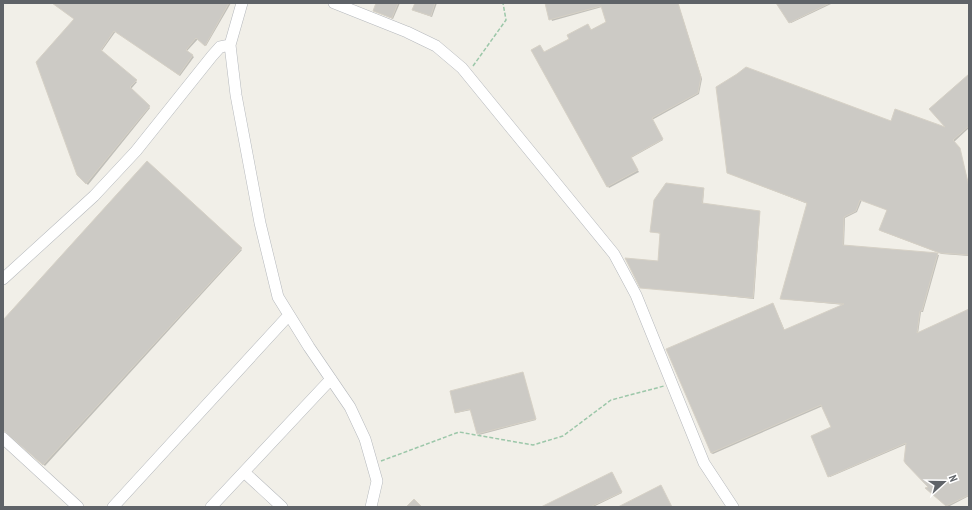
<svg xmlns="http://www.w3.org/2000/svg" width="972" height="510" font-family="'PT Sans Narrow',sans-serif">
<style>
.shadow{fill:#0003}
.building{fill:#cccac5;stroke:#d6d1c6}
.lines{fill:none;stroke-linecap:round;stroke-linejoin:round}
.minor-casing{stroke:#b5b8bc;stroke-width:12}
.path{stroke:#9cc7a9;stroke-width:1.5;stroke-dasharray:4 2;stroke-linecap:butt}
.minor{stroke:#fff;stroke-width:11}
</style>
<rect width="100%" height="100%" fill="#f1efe8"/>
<path class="shadow" d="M53 3H231L206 46 198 39 187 51 194 57 180 76 116 31 101 52 137 82 131 89 150 108 88 185 78 175 75 19Z
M377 3H400L393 19 374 11Z
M416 3H437L432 17 415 11Z
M546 3H678L702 79 699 94 652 120 663 140 631 158 639 172 609 188 532 50 544 53 607 22 602 7 552 21Z
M777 3H831V4L791 23Z
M969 75V128L954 142 960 150 969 186V256L942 254 881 231 880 230 887 210 862 200 857 212 845 218 844 246 939 255 923 312H921L918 334 969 311V496L948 507 927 488 930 487 907 444 830 477 832 428 823 406 713 454 711 453 774 306 785 331 845 305 781 299 808 204 728 173 891 122 948 130Z
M148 163 242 250 45 466 3 428V321Z
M704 189 703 204 760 213 754 299 641 287 658 262 661 234 651 231Z
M523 373 536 420 479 435 471 410 456 413 451 392Z
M613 474 622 493 593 507H543Z"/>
<path class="building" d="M52 3H229L205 46 196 38 186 50 193 55 179 75 114 31 101 50 137 80 130 87 150 106 86 184 77 175 36 62 74 19Z
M376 3H398L392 18 373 11Z
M415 3H435L431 16 412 10Z
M545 3H678L701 77 698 93 652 118 663 139 631 157 638 170 607 187 531 50 540 45 544 52 569 39 567 35 588 24 591 30 606 22 601 6 549 20Z
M776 3H830L789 23Z
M746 67 891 121 895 109 945 127 929 109 969 74V126L953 140 960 148 969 187V255L940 253 879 230 887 210 860 200 856 211 844 217 843 245 938 253 922 311H920L917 333 969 309V495L946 506 925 488 928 487 906 464 904 461 906 443 828 477 811 436 831 427 821 405 711 453 666 349 773 303 784 330 844 304 780 299 807 203 727 173 716 87 737 74Z
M147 161 242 248 43 465 3 430V320Z
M666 183 704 188 702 203 760 211 753 298 640 288 625 258 658 261 660 233 650 232 654 200Z
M523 372 536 419 477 434 470 409 455 413 450 391Z
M612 472 622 492 590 507H541Z
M661 485 672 507H618Z
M414 499 422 507H406Z"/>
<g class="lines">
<defs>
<path id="minor" d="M242 3 230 45 236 95 260 223 278 297 309 347 350 407 365 439 377 481 371 507
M334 3 407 32 436 46 462 68 614 254 636 295 704 463 733 507
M3 279 94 196 136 151 212 56 220 47 230 45
M3 438 78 507
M244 472 282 507
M113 507 289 315
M211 507 331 379"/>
</defs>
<use href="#minor" class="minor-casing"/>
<path class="path" d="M473 66 506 20 503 3
M381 461 459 432 533 445 563 436 611 400 664 386"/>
<use href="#minor" class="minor"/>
</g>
<rect width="972" height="510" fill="none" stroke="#5f6368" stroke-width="8"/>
<g transform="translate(944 482) rotate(69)" stroke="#ffffff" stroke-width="3" paint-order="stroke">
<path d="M0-3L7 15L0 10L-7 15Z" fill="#5f6368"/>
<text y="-6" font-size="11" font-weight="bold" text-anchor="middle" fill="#5f6368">N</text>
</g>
</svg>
